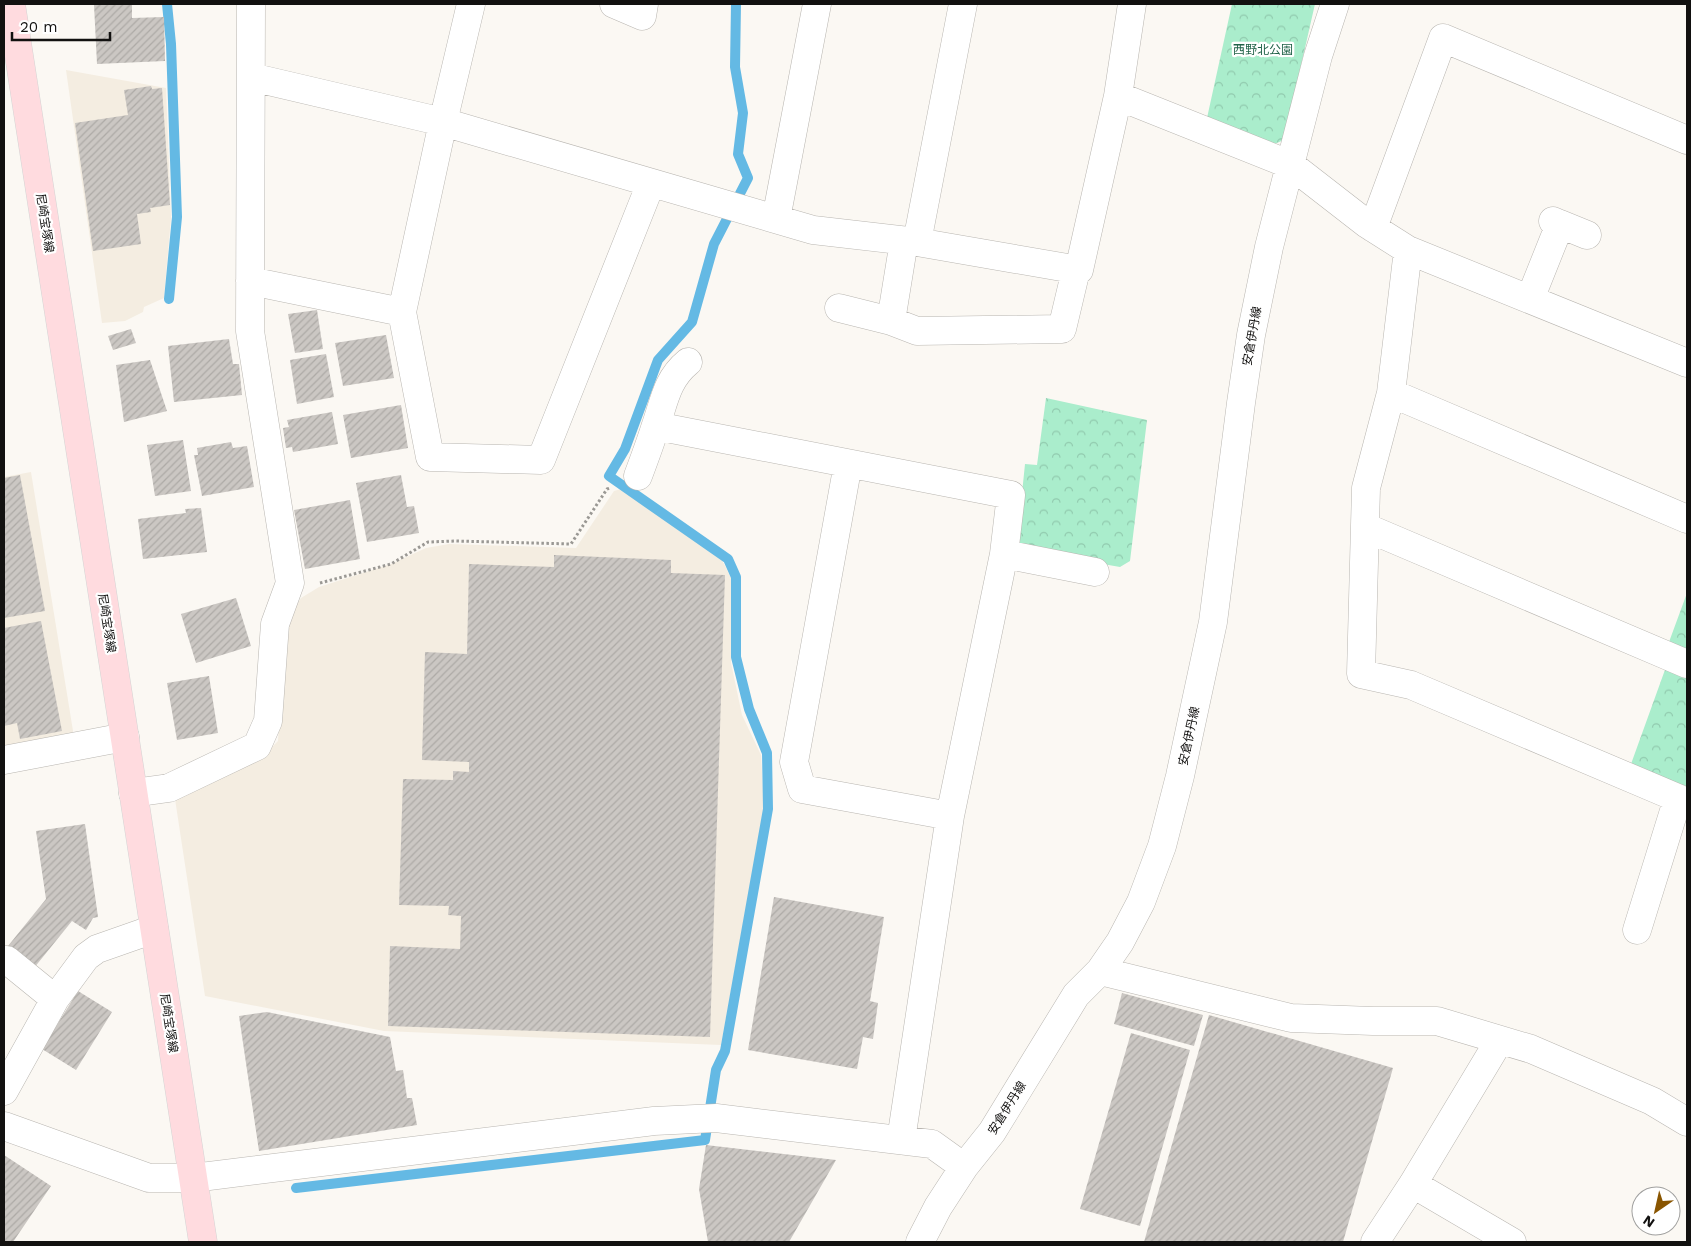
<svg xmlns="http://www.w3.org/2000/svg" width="1691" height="1246" font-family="'Work Sans','Noto Sans JP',sans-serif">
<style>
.built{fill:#f4ede1}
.forest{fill:url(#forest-crowns)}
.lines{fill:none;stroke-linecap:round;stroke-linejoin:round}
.stream{stroke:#64b9e4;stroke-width:10}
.building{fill:url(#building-hatch)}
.minor-casing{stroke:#b9b6b1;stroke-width:29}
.major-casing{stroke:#d4d4d4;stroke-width:29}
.path{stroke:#9a9894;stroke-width:3;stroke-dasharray:2.5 2.5;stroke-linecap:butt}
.minor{stroke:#fff;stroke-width:28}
.major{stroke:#ffdbdf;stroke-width:28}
.labels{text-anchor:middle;stroke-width:4.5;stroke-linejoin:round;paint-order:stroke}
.park-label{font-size:12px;fill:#206248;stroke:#fff}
.street-label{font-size:12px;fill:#121110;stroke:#fff}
</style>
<defs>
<pattern id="forest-crowns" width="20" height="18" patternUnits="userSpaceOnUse" patternTransform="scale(1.25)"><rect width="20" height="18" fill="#aaedcc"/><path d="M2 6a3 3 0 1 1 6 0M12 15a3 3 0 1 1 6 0" fill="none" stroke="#91caae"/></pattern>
<pattern id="building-hatch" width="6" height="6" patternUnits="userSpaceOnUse" patternTransform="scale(1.25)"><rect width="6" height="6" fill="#cbc7c3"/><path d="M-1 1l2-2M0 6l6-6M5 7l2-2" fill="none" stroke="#adaaa6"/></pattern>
</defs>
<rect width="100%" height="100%" fill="#fbf8f3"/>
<path class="built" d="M66 70 166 88 171 218 164 298 144 307 143 312 125 321 102 323Z
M31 472 74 737 4 750V477Z
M621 489 722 560 731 578V663L742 715 761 755 764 809 721 1045 384 1031 205 996 175 799 266 753 278 741 284 623 301 598 319 587 391 564 426 548 449 544 576 548 614 491Z"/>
<path class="forest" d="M1232 4H1315L1284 140 1272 145 1207 118Z
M1046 398 1147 420 1130 561 1120 567 1023 550 1017 542 1025 464 1037 465Z
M1687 593V650L1669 642Z
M1666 667 1687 676V789L1631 764Z"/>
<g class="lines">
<path class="stream" d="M167 4 171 44 177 217 169 299
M296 1188 705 1140 716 1070 725 1051 768 809 767 753 749 709 736 657V577L728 559 609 476 625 449 658 360 692 322 714 244 748 178 738 154 743 113 735 67 736 4"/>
</g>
<path class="building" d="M132 4V18L164 17 165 61 97 64 94 5Z
M151 86 152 89 162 88 170 205 150 208 151 212 137 214 141 244 93 251 75 123 128 115 124 90Z
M317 310 323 349 295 353 288 314Z
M131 329 136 343 113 350 108 336Z
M386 335 394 378 343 386 335 343Z
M229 339 233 364H239L242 395 174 402 168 346Z
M326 354 334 397 297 404 290 360Z
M150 360 167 411 124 422 116 365Z
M401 405 408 448 351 458 343 415Z
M332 412 338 444 293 452 292 447 286 448 283 428 289 427 287 420Z
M183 440 191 491 155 496 147 445Z
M231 442 233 448 247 446 254 487 202 496 194 455H198L197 448Z
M20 475 45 611 4 618V478Z
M401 475 407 507 414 506 419 533 367 542 356 483Z
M350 500 360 559 305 569 294 510Z
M201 508 207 552 143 559 138 519 186 513 185 509Z
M554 555 671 560V573L725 575 710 1037 388 1026 390 946 460 949 461 916 448 915 449 906 399 905 403 779 453 780V771L469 772V762L422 760 425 652 467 654 469 564 554 567Z
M236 598 251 646 196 663 181 614Z
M41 621 62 731 20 739 17 723 4 726V628Z
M209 676 218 733 177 740 167 683Z
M85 824 98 917 93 918 86 930 72 921 34 968 8 946 46 899 36 831Z
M774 897 884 917 870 1001 878 1003 873 1039 863 1037 857 1069 748 1050Z
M78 991 112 1012 76 1070 42 1049Z
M1122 993 1203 1015 1194 1046 1114 1024Z
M267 1012 390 1037 396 1071 403 1070 407 1098H412L417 1125 259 1151 239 1016Z
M1209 1015 1393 1068 1343 1242H1144Z
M1131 1033 1190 1050 1140 1226 1080 1209Z
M706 1145 836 1160 789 1242H708L699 1189Z
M4 1155 51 1186 13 1242H4Z"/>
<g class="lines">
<defs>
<path id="minor" d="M471 4 443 122 813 230 917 242 1079 270 1118 96 1132 4
M614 4 642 16 644 4
M251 77 443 122 402 312 430 457 541 460 651 183
M1118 96 1291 165 1367 224 1408 250 1687 363
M776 219 817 4
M1560 224 1587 235
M1373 228 1443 38 1687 140
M904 241 891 321 917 331 1062 329 1076 270
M917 242 963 4
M1408 250 1391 393 1366 488 1361 674 1411 685 1687 802
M250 281 402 312
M1530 299 1560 224 1553 221
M839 308 891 321
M1391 393 1687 519
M656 426 1011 495 1004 554 950 816
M848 464 794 762 802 789 950 816 901 1140
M638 476C644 460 650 444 655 428 664 403 666 380 688 362
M1365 527 1687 664
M1004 554 1095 572
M4 760 125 737
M133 793 169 788 257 746 268 721 275 624 290 583 250 331 251 4
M1637 930 1678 798
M4 960H7L55 999
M1100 971 1291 1018 1373 1021H1437L1531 1049 1652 1101 1687 1122
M4 1091 55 999 86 957 97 949 154 929
M4 1126 149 1178H193L654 1121 716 1118 932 1144 964 1167
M1413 1184 1512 1242
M920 1242 938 1207 964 1167 992 1132 1076 995 1100 971 1120 942 1141 902 1162 846 1180 776 1213 622 1241 403 1251 335 1269 247 1318 56 1335 4
M1375 1242 1413 1184 1499 1041"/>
<path id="major" d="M11 4 203 1242"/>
</defs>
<use href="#minor" class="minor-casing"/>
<use href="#major" class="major-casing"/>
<path class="path" d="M320 583 391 564 428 542 456 541 571 544 607 489 610 488"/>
<use href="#minor" class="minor"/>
<use href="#major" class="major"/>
</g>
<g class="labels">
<g class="park-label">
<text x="1263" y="54">西野北公園</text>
</g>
<g class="street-label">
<text transform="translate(45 223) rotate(81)" y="4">尼崎宝塚線</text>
<text transform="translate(1252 336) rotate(-80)" y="4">安倉伊丹線</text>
<text transform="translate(107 623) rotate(81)" y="4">尼崎宝塚線</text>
<text transform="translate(1189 736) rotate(-78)" y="4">安倉伊丹線</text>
<text transform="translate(169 1023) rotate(81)" y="4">尼崎宝塚線</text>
<text transform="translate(1007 1108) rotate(-58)" y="4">安倉伊丹線</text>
</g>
</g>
<rect width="1691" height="1246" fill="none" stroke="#121110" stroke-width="10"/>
<g transform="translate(1656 1211) rotate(214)"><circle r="24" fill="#ffffff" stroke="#a0a09f"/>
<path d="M0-4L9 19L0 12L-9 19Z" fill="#895500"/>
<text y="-8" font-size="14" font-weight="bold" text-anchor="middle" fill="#121110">N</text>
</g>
<path d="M12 32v8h98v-8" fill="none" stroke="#121110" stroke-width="2.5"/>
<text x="20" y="32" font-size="15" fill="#121110" stroke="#ffffff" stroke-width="4" paint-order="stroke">20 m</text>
</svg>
